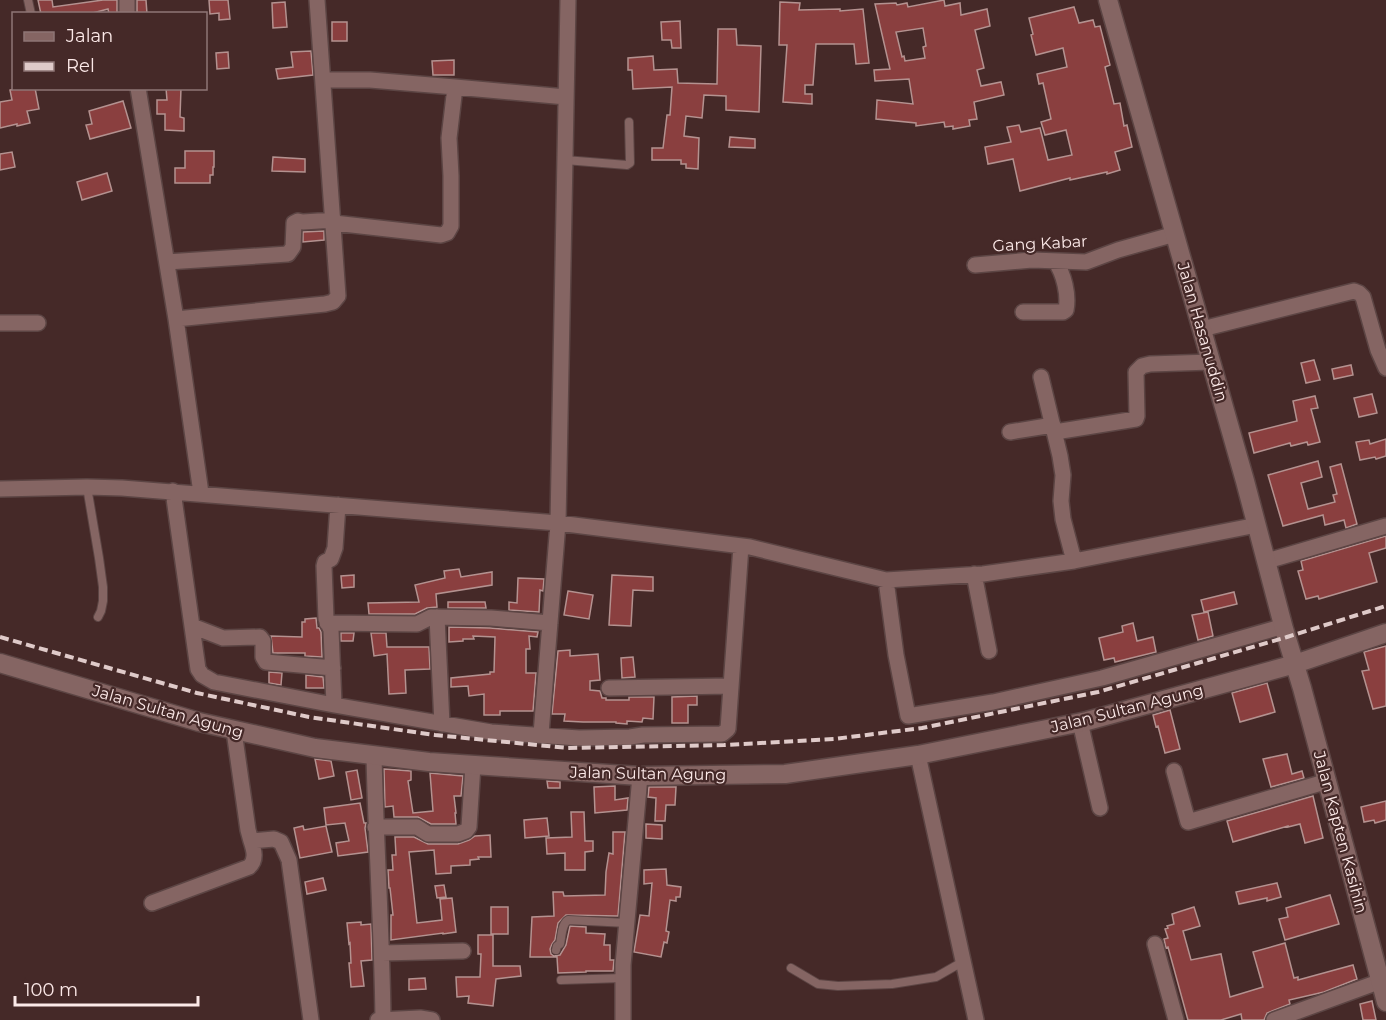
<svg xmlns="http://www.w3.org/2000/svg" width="1386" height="1020" font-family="Montserrat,sans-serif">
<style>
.building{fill:#8a3f3f;stroke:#b49290;stroke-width:1.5;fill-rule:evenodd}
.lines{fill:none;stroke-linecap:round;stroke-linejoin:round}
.lane-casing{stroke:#5c4544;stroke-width:10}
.street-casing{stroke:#5c4544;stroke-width:18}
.secondary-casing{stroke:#5c4544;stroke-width:21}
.lane{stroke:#856563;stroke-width:8}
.street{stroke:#856563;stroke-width:15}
.secondary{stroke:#856563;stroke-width:18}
.rail{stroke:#dfcac9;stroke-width:4;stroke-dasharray:9 4.5;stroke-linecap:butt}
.labels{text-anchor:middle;stroke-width:4.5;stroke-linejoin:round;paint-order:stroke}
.street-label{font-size:16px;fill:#fce9e8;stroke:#452928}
</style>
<rect width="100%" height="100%" fill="#452928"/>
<path class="building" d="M38 0H52L53 7 103 0H117V14H109L108 9 89 14H41Z
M137 0H146L147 14H137Z
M209 0H228L230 19 219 20V13L210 14Z
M944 0 945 6 960 3 961 15 987 9 990 26 975 30 984 68 977 70 981 86 1001 82 1004 95 974 102 977 119 969 120 970 126 953 129V126L945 127 944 122 916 126V123L876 119 877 100 913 104 909 79 875 81 874 70 890 69 875 4 896 3 897 5 907 3 908 7ZM923 28 926 46 923 47 925 58 905 61 904 56 902 57 896 32Z
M285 2 287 27 273 28 272 3Z
M780 2 800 3 799 10 840 9V11L863 9 869 63 856 64 854 44H816L813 85H805V94H812V104L783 102 787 45H779Z
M1074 7 1079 23 1093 20 1095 27 1100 26 1110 65 1105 67 1114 104 1120 103 1124 126 1127 125 1132 147 1115 152 1120 170 1107 174V172L1070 180V178L1020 191 1013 159 988 164 985 147 1011 142 1007 127 1019 125 1021 132 1040 128 1048 160 1072 155 1066 130 1045 135 1041 122 1051 119 1043 83 1039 84 1037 74 1067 67 1063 48 1036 55 1031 35 1033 34 1029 18Z
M680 21 681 48H672L671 40H662L661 22Z
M332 22H347V41H332Z
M718 29H736L737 45 761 46 759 112 726 110V96L704 95 702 118 686 116 684 136 699 138 698 169 686 168V164H681V160H652V148H663L667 115H670L672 87 633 89 632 70H628V58L653 56 654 70 677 69 678 83 717 84Z
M311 51 313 75 278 79 276 69 293 67 291 52Z
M228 52 229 68 217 69 216 53Z
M454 60V75H433L432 61Z
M19 88H35L39 109 27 111 30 123 17 126V124L0 128V102L12 100 10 90Z
M166 88H181L180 117 184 118V131L165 130V114H157V100H167Z
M123 101 131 128 90 139 86 125 92 124 89 111Z
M730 137 755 139V148L729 147Z
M185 151H214V167H213V175H210V183H175V168H185Z
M12 152 15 167 0 170V154Z
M273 157 305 159V172L272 171Z
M107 173 112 191 82 200 77 182Z
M324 231V240L303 242V232Z
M1314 360 1320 380 1306 383 1301 363Z
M1351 365 1353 375 1334 379 1332 369Z
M1372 394 1377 413 1359 417 1354 398Z
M1315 396 1318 408 1311 409 1320 442 1308 445 1307 442 1291 446 1290 443 1254 453 1249 433 1297 421 1293 401Z
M1386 439V456L1376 459 1375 457 1360 460 1356 442 1369 440 1370 444Z
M1318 461 1322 477 1301 483 1308 509 1335 502 1333 495 1337 494 1330 467 1341 464 1357 524 1346 528 1344 520 1325 525 1323 515 1283 526 1268 475Z
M1386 536V548L1369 553 1377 582 1319 599 1318 596 1306 599 1298 571 1303 570 1301 561Z
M459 569 461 577 492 572V585L436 594 437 607 427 608 415 614H369L368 603 419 602 415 585 445 578 444 571Z
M354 575V587L342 588 341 576Z
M612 575 653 577V591L633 590 631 626 609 625Z
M518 578 544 579 543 591 540 590 539 612 509 610V602L517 603Z
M568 591 593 595 589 619 564 615Z
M1234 592 1237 604 1204 612 1201 600Z
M448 602H485L486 608H448Z
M1208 612 1213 636 1198 640 1192 615Z
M316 618 317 628H319L321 632 322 657 305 656V653H273L271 636 302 637V622H305V619Z
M1133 623 1137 641 1153 637 1156 652 1115 662 1114 658 1104 660 1099 638 1123 632 1122 626Z
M449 627 490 628 538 632 537 637 529 636 530 649H526V673H536L533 711H500V715H484V694L469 696 468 686 451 687V678L490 674V672H494L495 637 473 636 474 639H463V641L449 642Z
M341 633H354L353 641H341Z
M371 633H386L387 647H429L430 669 405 670 406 693 389 694 387 654 374 656Z
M1386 646V706L1373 709 1362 671 1369 670 1364 652Z
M570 650V656L598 654 600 680 590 681V690L600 691 602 698H606V700H629V697H654L653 719 643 718 642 722 627 721V724L616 723V722H583L564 721 565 714H552L558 651Z
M633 657 635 677 622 678 621 658Z
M269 672 282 673 281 685 269 683Z
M306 675 323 677 324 688H306Z
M1267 683 1275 712 1240 722 1232 693Z
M697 696V705H688V723H672V697Z
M1170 710 1180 749 1165 753 1158 726 1156 727 1153 715Z
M1287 754 1292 774 1302 771 1304 778 1271 787 1263 759Z
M315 759 331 761 334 776 319 779Z
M384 769 411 771V780L408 781 413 813 433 811 430 773 463 776 461 796H454L456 813H455L456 824H431L418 817H394L393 806 385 807Z
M357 770 362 798 351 800 346 772Z
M547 781 560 782V788H548Z
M615 786V800L628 798 627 810 595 813 594 787Z
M649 787H676L675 805H666L665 821H655L656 798 648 797Z
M1313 796 1323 838 1305 843 1300 824 1288 827V826L1233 842 1227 821Z
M1386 801V820L1375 823 1374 820 1364 822 1361 807Z
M360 803 364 823H366L365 828 368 852 338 856 336 843 349 841 345 823 326 825 324 808Z
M571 812H584L585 841H593V851L585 852V870H565V853L547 854 546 838 572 837Z
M547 818 549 836 525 838 524 820Z
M646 824 662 825V839L646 838Z
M303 826 304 830 326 826 332 852 300 858 294 828Z
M613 832H625L618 916 566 915 558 923 555 940 552 944 550 949 551 954 554 956 560 955 566 945 570 926 586 927V933L605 934 604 945H610V960H614L613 971H586V972L558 973 557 957H530L532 917 554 916 553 892H563L564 896 605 895 606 872 609 853 613 854Z
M490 835 491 857H478L479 859 470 860V865L451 866V873L436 874 434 850 409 852 417 923 442 920 440 899 452 898 456 932 443 934V933L391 940V915H393L390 888H389L388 870H393L392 855H396L395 837H414L428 844H458L469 840 475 836Z
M666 869 667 885 681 887 680 897H676V901L670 900 666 931 669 932 667 943 664 942 661 957 634 952 640 915 649 916 652 883 644 884V870Z
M323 878 326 890 307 894 305 882Z
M1277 883 1281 897 1267 901V898L1239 904 1236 892Z
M444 885 446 897 437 898 435 886Z
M1330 895 1339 924 1285 940 1279 919 1288 917 1286 908Z
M491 907H508V934H491Z
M1194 907 1200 926 1183 931 1191 960 1221 954 1230 997 1263 987 1253 952 1285 943 1294 978 1298 977V980L1353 965 1357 979 1324 992 1289 1000 1290 1004 1267 1013 1264 1020H1242L1241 1014 1221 1020H1188L1168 947 1166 948 1164 939 1168 938 1165 929 1168 928 1167 926 1174 924 1172 914Z
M361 922V925L371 924 372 960 361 961 364 986 351 987 349 963H351L350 943 349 944 347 923Z
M478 935H493V966H520L521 976 496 979 493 1006 468 1003 469 996 457 997 456 977H480L481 954H478Z
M425 978 426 989 409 990V979Z
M1372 1001 1376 1020H1363L1360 1004Z"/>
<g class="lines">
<defs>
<path id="lane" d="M28 0 31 14
M565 160 627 165 630 163 629 122
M87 487 99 558 103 587V601L101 611 98 617
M556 950 557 946 560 944C562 936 561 925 568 920L627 923
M791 968 818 984 838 986 892 984 936 977 964 961
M561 980 623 978"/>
<path id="street" d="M127 14V0
M323 80H370L455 87 449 138 451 176V226L447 233 441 235 334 223
M455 87 566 97
M138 88 176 319 201 493
M167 262 288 254 293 247 294 223 298 221 303 222 334 220
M975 265 1032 260 1086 262 1118 250 1175 234
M1023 312H1063L1066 310C1069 295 1064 274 1055 261
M176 319 325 304 333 302 338 296 317 0
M0 323H38
M1202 329 1354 291 1359 293 1363 297 1378 350 1386 368
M1041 377 1060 456 1063 475 1061 501 1063 519 1074 561
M1010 432 1053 425
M1055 432 1136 419 1137 416 1136 372 1142 366 1150 364 1211 362
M0 489 87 487 122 488 558 523 750 547 886 580 983 574 1074 561 1257 525
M173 491 198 669 202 675 214 682 334 705 491 732 579 738 630 737 643 735 722 734 728 729 741 546
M1267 561 1386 526
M974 574 989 651
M886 580 896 655 908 716 993 702 1102 678 1284 626
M437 617 442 724
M327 623 417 624 431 617 491 618 550 623
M192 626 223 638 260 637 263 641V657L266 662 333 668
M609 688 731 686
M334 705 331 630 326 619 324 566 325 562 331 559 335 548 338 505
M1080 722 1100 808
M234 731 248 830 251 841 274 839 281 842 289 860 311 1020
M541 734 558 523 568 0
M918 755 976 1020
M374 756C376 844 382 932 383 1020
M1174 771 1188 822 1328 781
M375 827H417L428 834H458L466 831 469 827 473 765
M152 903 249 867C257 860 254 850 251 841
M1155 944 1176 1020
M382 953 463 951
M378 1020 420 1018 432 1020
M623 1020V965L640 776
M1274 1020 1381 981"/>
<path id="secondary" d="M1108 0 1245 481 1284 629 1302 688 1386 1002
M0 663 199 722 315 748 429 762 640 776 785 774 918 755 1087 721 1295 664 1386 633"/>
</defs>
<use href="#lane" class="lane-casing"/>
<use href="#street" class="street-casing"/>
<use href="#secondary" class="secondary-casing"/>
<use href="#lane" class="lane"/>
<use href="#street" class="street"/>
<use href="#secondary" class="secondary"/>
<path class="rail" d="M0 637 197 693 309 717 435 735 568 748 724 745 834 739 922 728 1098 692 1287 637 1386 606"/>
</g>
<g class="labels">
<g class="street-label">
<text transform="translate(1040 243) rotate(-3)" y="6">Gang Kabar</text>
<text transform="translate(1203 332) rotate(74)" y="6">Jalan Hasanuddin</text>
<text transform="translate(1127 708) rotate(-14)" y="6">Jalan Sultan Agung</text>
<text transform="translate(168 711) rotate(16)" y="6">Jalan Sultan Agung</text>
<text transform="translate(648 773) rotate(1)" y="6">Jalan Sultan Agung</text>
<text transform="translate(1341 832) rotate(75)" y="6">Jalan Kapten Kasihin</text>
</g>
</g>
<rect x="12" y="12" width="195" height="78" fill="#452928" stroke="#8e7675" stroke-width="1.5"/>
<rect x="24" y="32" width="30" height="9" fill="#856563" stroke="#8e7675" stroke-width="1.5"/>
<text x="66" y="42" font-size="18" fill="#fce9e8">Jalan</text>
<rect x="24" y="62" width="30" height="9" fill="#dfcac9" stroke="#8e7675" stroke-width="1.5"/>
<text x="66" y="72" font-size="18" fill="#fce9e8">Rel</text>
<path d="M15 996v9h183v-9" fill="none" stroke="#fce9e8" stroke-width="3"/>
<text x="24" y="996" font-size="18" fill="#fce9e8" stroke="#452928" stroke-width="4.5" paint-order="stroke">100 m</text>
</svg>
